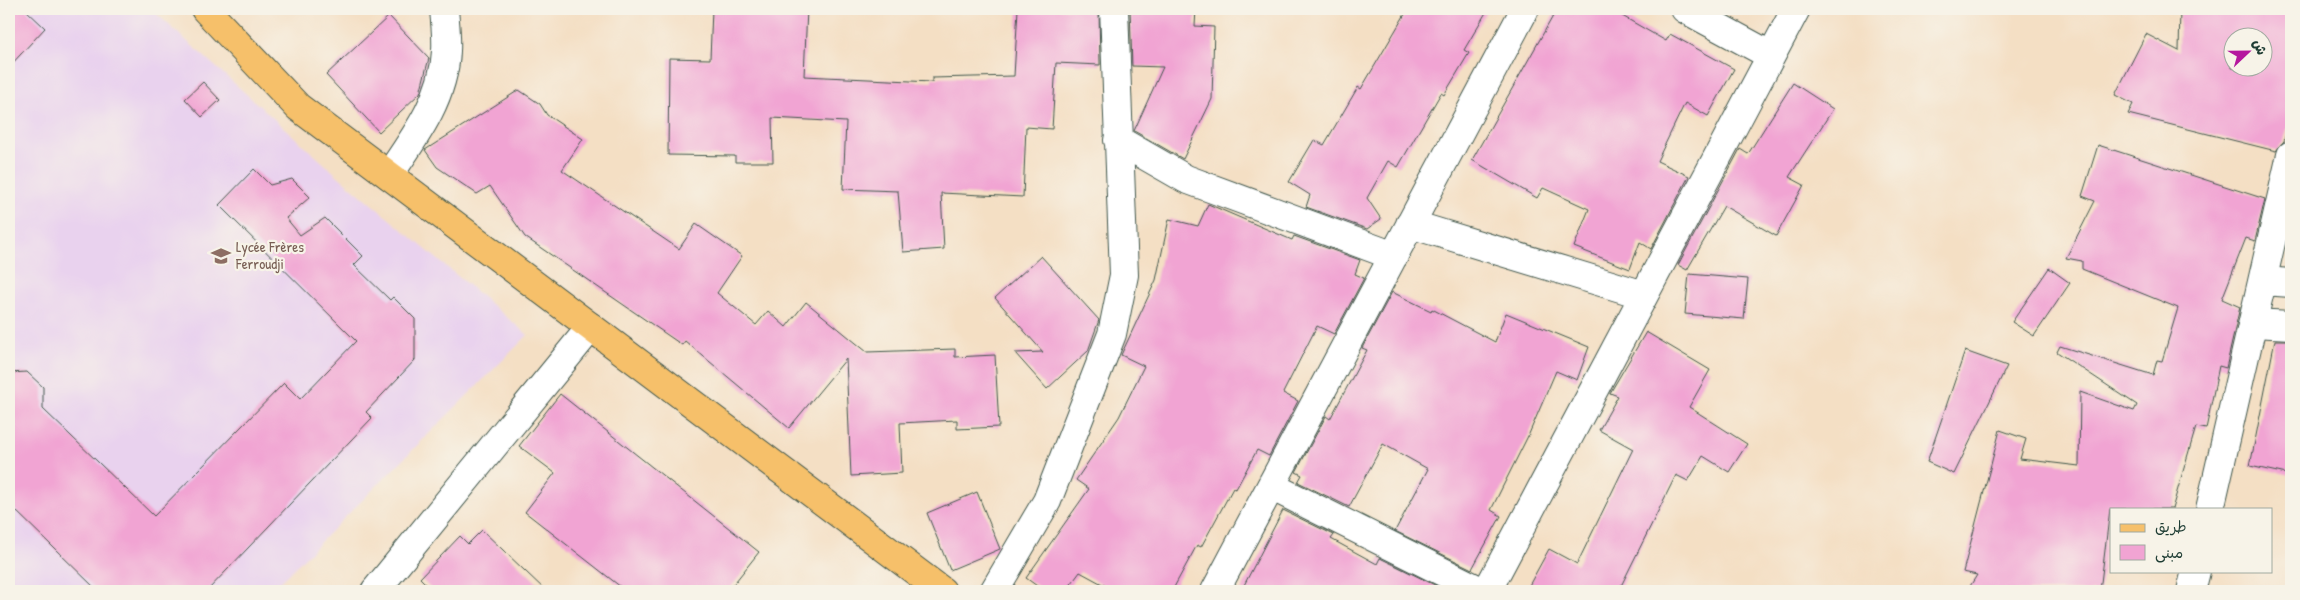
<svg xmlns="http://www.w3.org/2000/svg" width="2300" height="600" font-family="'Patrick Hand','Playpen Sans Arabic',sans-serif">
<style>
.built{fill:#e9d2ee}
.building{fill:#f1a4d3;fill-rule:evenodd}
.lines{fill:none;stroke-linecap:round;stroke-linejoin:round}
.minor-casing{stroke:#3f554a;stroke-width:30}
.tertiary-casing{stroke:#3f554a;stroke-width:30}
.primary-casing{stroke:#3f554a;stroke-width:30}
.minor{stroke:#fff;stroke-width:28}
.tertiary{stroke:#fff;stroke-width:28}
.primary{stroke:#f6c06b;stroke-width:28}
.labels{text-anchor:middle;stroke-width:4.5;stroke-linejoin:round;paint-order:stroke}
.education-label{font-size:15px;fill:#785e54;stroke:#f7f3e8;text-anchor:start}
</style>
<rect width="100%" height="100%" fill="#f7f3e8"/>
<filter id="ink" filterUnits="userSpaceOnUse"><feTurbulence type="fractalNoise" baseFrequency=".02" numOctaves="2"/><feDisplacementMap in="SourceGraphic" scale="10" xChannelSelector="R" yChannelSelector="G"/><feConvolveMatrix kernelMatrix="1 2 1 2 8 2 1 2 1" color-interpolation-filters="sRGB"/></filter>
<filter id="wash" filterUnits="userSpaceOnUse"><feTurbulence type="fractalNoise" baseFrequency=".0096" numOctaves="4" result="noise"/><feDisplacementMap in="SourceGraphic" scale="20" xChannelSelector="R" yChannelSelector="G"/><feGaussianBlur stdDeviation="1.12" result="paint"/><feColorMatrix in="noise" values="0 0 0 0 0 0 0 0 0 0 0 0 0 0 0 0 0 1.4 0 .05"/><feComposite in="paint" operator="in"/></filter>
<g filter="url(#wash)">
<rect width="100%" height="100%" fill="#f4dfc4"/>
<path class="built" d="M9 9H151L338 176 528 335 271 591H9Z"/>
<g id="blocks">
<path class="building" d="M9 9H25L45 28 9 67Z
M712 9H807L804 76 932 82V78L1014 76 1018 9H1099L1100 65 1056 63 1052 129 1026 127 1023 197 941 193 944 249 903 252 898 191 843 189 846 122 772 118 773 162H735V156L668 155 669 58 710 59Z
M1130 9H1196L1195 26 1214 27 1212 99 1183 159 1134 131 1163 67 1132 66Z
M1408 9H1488L1464 50 1469 53 1444 95 1441 93 1398 167 1388 161 1367 198 1381 219 1367 229 1306 207 1310 195 1289 182 1314 140 1324 145 1358 87 1361 89Z
M1557 9H1610L1666 41 1670 34 1734 69 1708 116 1685 103 1657 161 1689 176 1651 249 1640 242 1630 269 1574 247 1589 209 1543 188 1537 198 1472 160Z
M2180 9H2278L2291 12V114L2284 141 2276 151 2128 114 2133 104 2115 95 2146 34 2179 51ZM2232 38H2262V68H2232Z
M389 16 429 58 420 93 379 132 326 75Z
M203 82 220 100 202 117 185 99Z
M1793 83 1833 109 1789 177 1804 185 1776 236 1724 206 1687 270 1678 265 1740 149 1748 154Z
M519 90 540 104 547 115 583 139 562 170 679 249 696 224 742 256 717 293 756 325 768 311 786 327 806 302 867 352 955 349V357L995 355 999 427 957 429V420L900 423 902 473 851 476 846 359 789 428 685 341 682 345 525 237 490 186 477 194 437 167 425 150Z
M2098 145 2265 199 2255 241 2246 238 2222 299 2240 307 2226 368 2219 366 2206 429 2196 427 2172 509H2110L2100 591H1967L1977 575 1963 572 2000 430 2026 439 2020 459 2079 466 2080 392 2134 411 2137 405 2057 352 2060 346 2153 375 2157 360 2162 361 2178 308 2082 269V261L2066 258 2095 201 2082 196Z
M254 169 270 185 292 179 310 197 286 218 300 235 325 218 363 256 354 265 390 300 393 297 415 319V360L366 412 372 418 207 591H98L9 504V373L27 372 43 387V409L154 516 284 383 300 399 356 341 219 205Z
M1208 204 1292 240 1294 236 1360 260 1355 274 1364 278 1334 334 1317 326 1283 393 1298 401 1269 456 1257 450 1236 489 1233 488 1201 547 1197 545 1172 591H1115L1080 572 1066 591H1044L1026 578 1089 489 1076 480 1119 417 1144 366 1121 355 1156 280 1169 219 1198 226Z
M1041 256 1099 320 1088 351 1047 389 1015 353 1043 352 995 298Z
M2049 268 2070 283 2034 336 2012 322Z
M1689 274 1748 279 1744 319 1685 314Z
M1392 292 1431 311 1432 309 1495 342 1506 313 1589 347 1577 380 1556 371 1529 434 1491 510 1501 516 1472 569 1395 531 1428 469 1383 444 1349 507 1298 482 1302 475 1296 472 1326 416 1330 419 1367 350 1362 348Z
M1646 332 1710 370 1689 407 1747 444 1729 472 1703 456 1688 481 1676 475 1620 588 1626 591H1526L1549 549 1577 564 1633 449 1599 430 1618 396 1610 393Z
M2275 340H2291V475L2250 466Z
M1965 351 2007 366 1954 474 1927 462Z
M560 394 759 552 728 591H626L525 512 555 473 519 446Z
M977 492 1000 549 950 570 927 513Z
M1283 510 1334 535 1331 539 1377 564 1380 558 1447 591H1241Z
M482 530 546 591H433L420 578 460 536 468 544Z"/>
</g>
</g>
<g filter="url(#ink)">
<use href="#blocks" fill-opacity="0" stroke="#3f554a" stroke-width="1"/>
<g class="lines">
<defs>
<path id="minor" d="M1685 9 1770 55
M1118 140 1186 179 1394 256
M389 175C415 137 444 98 446 51 447 37 445 23 444 9
M1410 224 1644 295
M2263 281 2291 283
M2253 323 2291 325
M1271 486 1481 591
M375 591 591 327
M994 591 1047 501 1112 334 1124 275 1114 9
M1215 591 1525 9
M1487 591 1796 9"/>
<path id="tertiary" d="M2210 509 2291 155
M2191 591 2196 571"/>
<path id="primary" d="M205 9 298 107 942 591"/>
</defs>
<use href="#minor" class="minor-casing"/>
<use href="#tertiary" class="tertiary-casing"/>
<use href="#primary" class="primary-casing"/>
<use href="#minor" class="minor"/>
<use href="#tertiary" class="tertiary"/>
<use href="#primary" class="primary"/>
</g>
</g>
<defs>
<symbol id="school-bare" viewBox="-9 -9 18 18"><path d="M0-5L7-2L0 1L-7-2ZM-4 1L0 2.5L4 1V4Q0 6-4 4Z" fill="#8d6e63" stroke="#f7f3e8" stroke-width="2.5" paint-order="stroke"/></symbol>
</defs>
<g fill-rule="evenodd">
<use href="#school-bare" x="207" y="242" width="28" height="28"/>
</g>
<g class="labels">
<g class="education-label">
<text x="236" y="252">Lycée Frères<tspan x="236" dy="17">Ferroudji</tspan></text>
</g>
</g>
<rect width="2300" height="600" fill="none" stroke="#f7f3e8" stroke-width="30"/>
<rect x="2110" y="508" width="162" height="65" fill="#f7f3e8" stroke="#a1aaa0"/>
<rect x="2120" y="524" width="25" height="8" fill="#f6c06b" stroke="#a1aaa0"/>
<text x="2155" y="532" font-size="15" fill="#1f3d34">طريق</text>
<rect x="2120" y="545" width="25" height="15" fill="#f1a4d3" stroke="#a1aaa0"/>
<text x="2155" y="558" font-size="15" fill="#1f3d34">مبنى</text>
<g transform="translate(2248 52) rotate(68)"><circle r="24" fill="#f7f3e8" stroke="#a1aaa0"/>
<path d="M0-4L9 19L0 12L-9 19Z" fill="#b5179e"/>
<text y="-8" font-size="14" font-weight="bold" text-anchor="middle" fill="#1f3d34">ش</text>
</g>
</svg>
